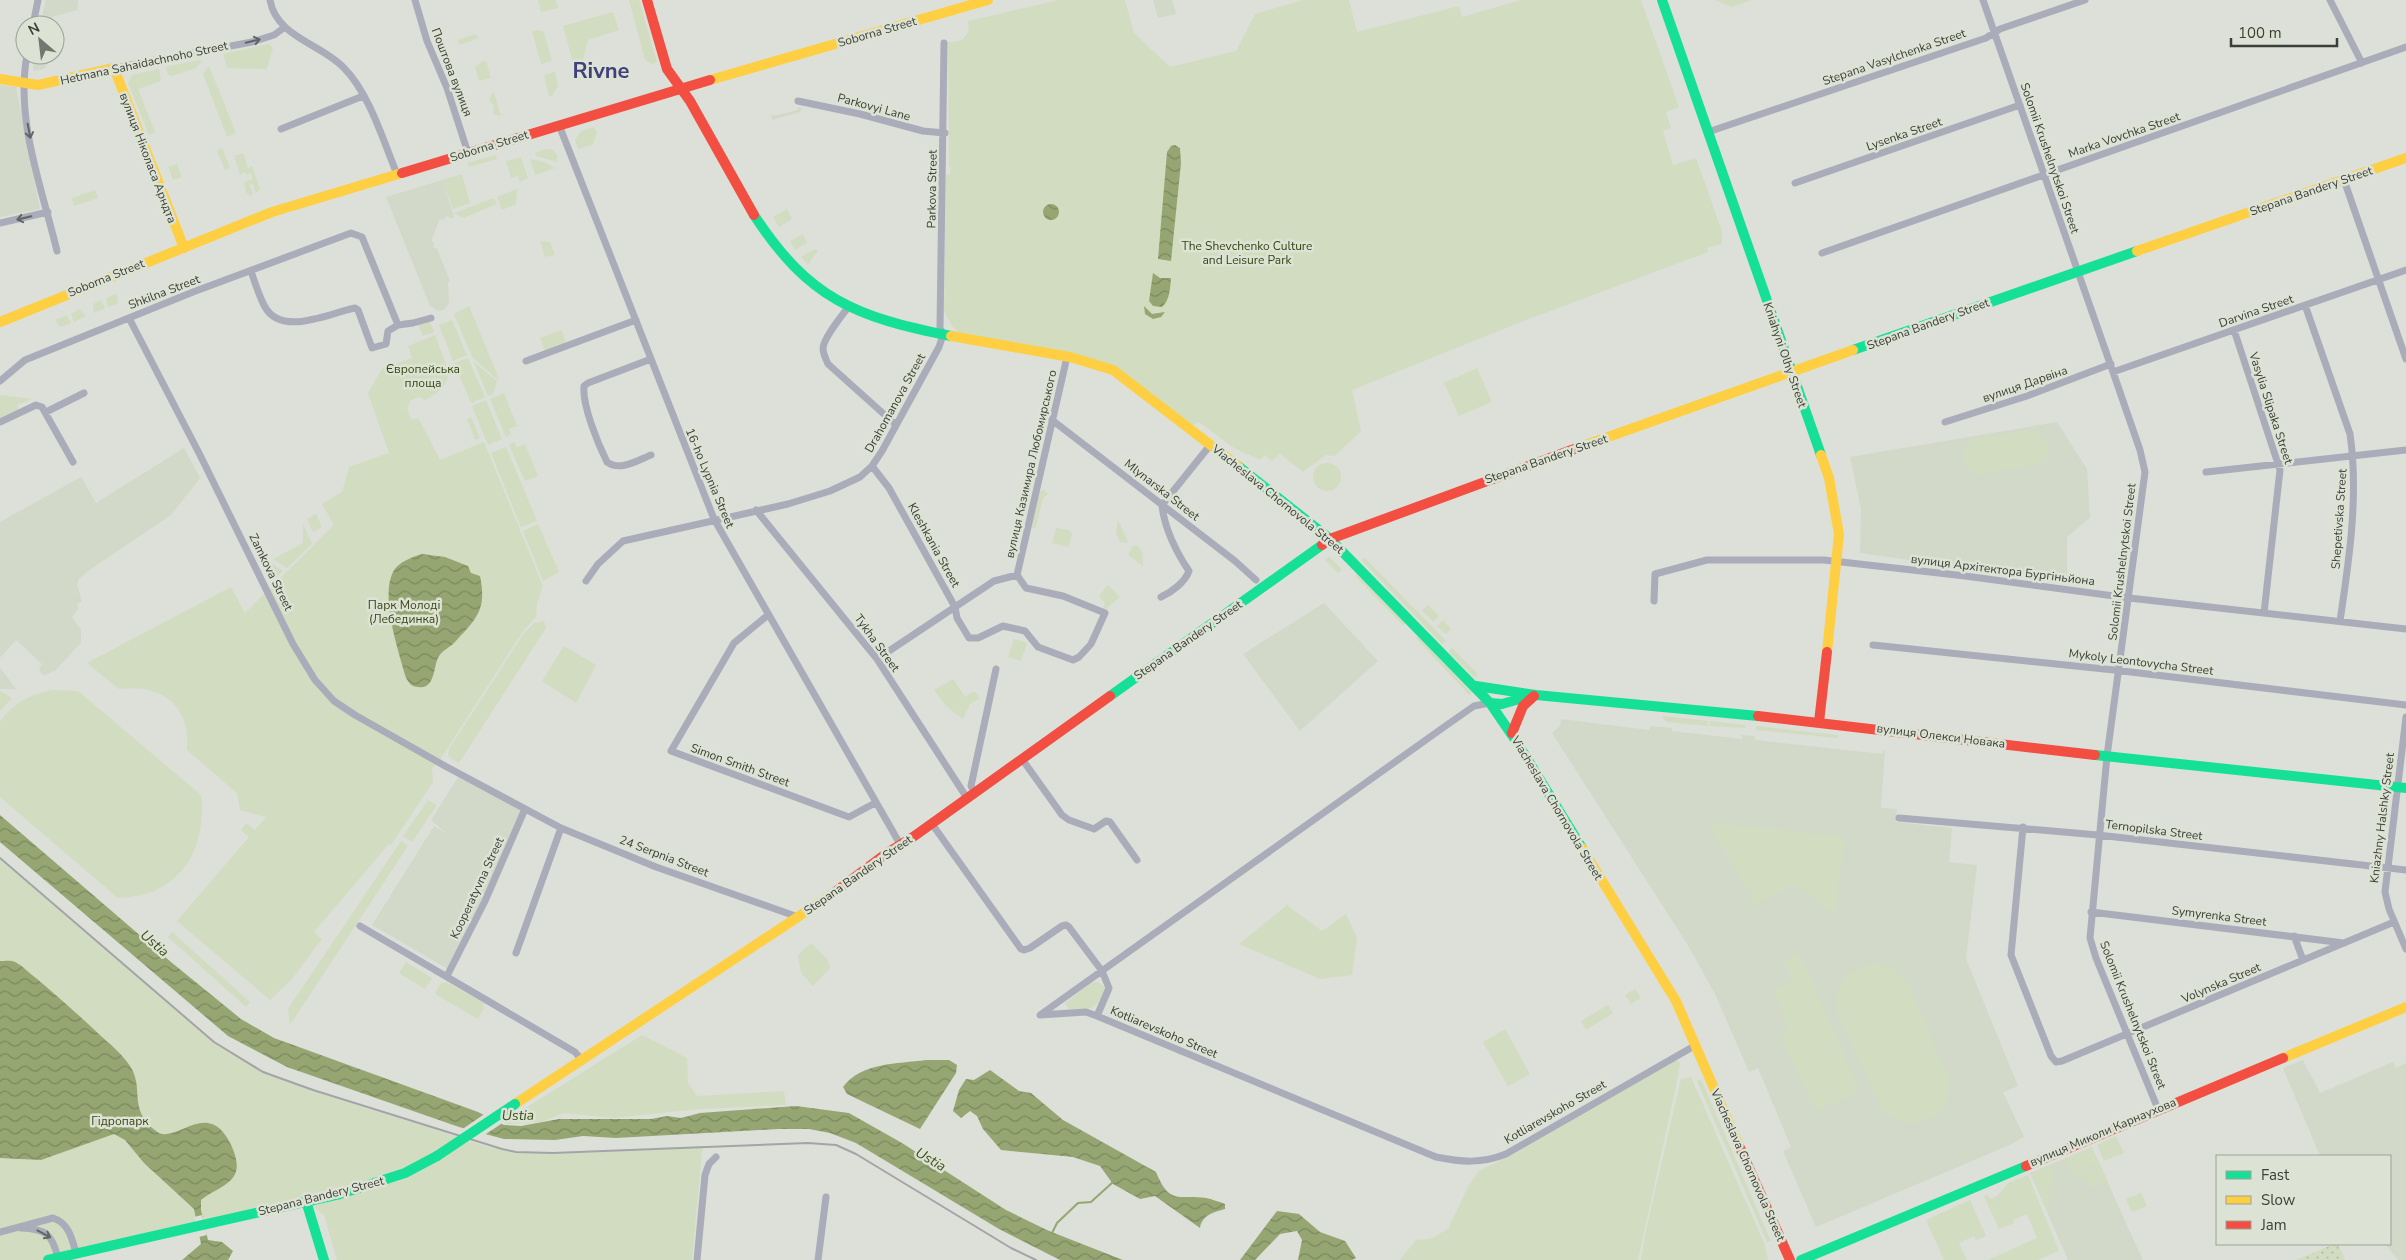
<svg xmlns="http://www.w3.org/2000/svg" width="2406" height="1260" font-family="'Nunito Sans',sans-serif">
<style>
.built{fill:#d2d9c9}
.green{fill:#d2dcc1}
.garden{fill:url(#garden-dots)}
.water{fill:url(#water-waves)}
.pier{fill:#dce0d8}
.lines{fill:none;stroke-linecap:round;stroke-linejoin:round}
.stream{stroke:#95a672;stroke-width:2}
.street{stroke:#aaacb9;stroke-width:7}
.fast{stroke:#16e098;stroke-width:10}
.slow{stroke:#ffcf43;stroke-width:10}
.jam{stroke:#f24e42;stroke-width:10}
.rail{stroke:#a3a4a8;stroke-width:2}
.fast-bridge{stroke:#16e098;stroke-width:10}
.oneway{stroke:#626465}
.labels{text-anchor:middle;stroke-width:5;stroke-linejoin:round;paint-order:stroke}
.street-label{font-size:12px;fill:#3c3e38;stroke:#dde3d4}
.park-label{font-size:12px;fill:#364511;stroke:#dde3d4}
.water-label{font-size:14px;font-style:italic;fill:#3c4c18;stroke:#dde3d4}
.town-label{font-size:22px;font-weight:bold;fill:#40407d;stroke:#dde3d4}
</style>
<defs>
<pattern id="garden-dots" width="8" height="8" patternUnits="userSpaceOnUse" patternTransform="scale(1.25)"><rect width="8" height="8" fill="#d2dcc1"/><path d="M2 2h.1M6 6h.1" fill="none" stroke="#b5bea7" stroke-width="1.8" stroke-linecap="round"/></pattern>
<pattern id="water-waves" width="16" height="10" patternUnits="userSpaceOnUse" patternTransform="scale(1.25)"><rect width="16" height="10" fill="#95a672"/><path d="M0 5q4-4 8 0t8 0" fill="none" stroke="#7b895f"/></pattern>
</defs>
<rect width="100%" height="100%" fill="#dce0d8"/>
<path class="built" d="M46 0H78L77 10 52 17 53 25H40Z
M1153 0H1172L1176 14 1158 18Z
M34 55H47L48 63 44 69 33 71Z
M0 85 16 87 40 209 0 217Z
M799 107 802 108 800 112 772 120 771 115H778L797 110Z
M442 180 454 216 453 219 446 216 444 220 440 219 431 241 434 243 433 247 437 249 450 281 448 282 449 304 443 310 438 311 430 306 386 197Z
M2057 422 2087 469 2090 518 2067 537V582L1860 553 1861 509 1850 457Z
M184 448 200 478 171 515 88 571 78 580 77 585 82 601 77 604 78 609 72 617 81 630V642L78 646 56 670 44 676 39 670 42 664 16 640 0 658V522L81 477 96 503Z
M1324 603 1378 661 1300 731 1243 654Z
M0 667 16 689H0Z
M1561 719 1649 730 1650 726 1672 728V731L1742 739V735L1755 736V740L1882 754 1885 749 1881 808 1897 809 1896 822 1952 828 1949 862 1977 865 1966 959 2018 1086 2003 1092 2024 1137 2012 1144 1816 1227 1783 1151 1791 1147 1758 1068 1749 1072 1716 996 1689 947 1552 733 1560 726Z
M460 774 525 809 448 969 372 925 434 826 447 834 431 820Z
M2303 1060 2320 1093 2393 1062 2396 1068 2406 1063V1260H2398L2385 1244H2390V1156H2320L2283 1068Z
M2092 1147 2125 1221 2143 1260H2068L2030 1173Z"/>
<path class="green" d="M538 0H556L558 8 541 12Z
M629 0H639L657 62 652 64 645 60Z
M1059 0H1125L1134 33 1170 67 1236 51 1255 14 1303 0H1349L1357 32 1459 6 1462 17 1521 0H1641L1679 107 1666 112 1671 128 1663 131 1673 165 1696 158 1722 231V244L1707 248 1708 252 1526 320 1352 390 1361 431 1335 456 1326 455 1303 472 1280 454 1272 461 1265 455 1260 460 1234 448 1199 422 1189 427 1117 371 964 338 952 326 944 311 946 175 950 174 951 167H949L948 42C962 43 971 36 968 21Z
M1715 0H1752L1732 7Z
M613 12 619 30 588 40 582 64 574 66 563 26Z
M538 30 544 32 552 61 541 64 532 31Z
M475 34 479 38 459 45 458 40Z
M269 44 273 48 267 69 227 68 223 54Z
M200 60 202 61 196 68 172 76 169 75 165 67Z
M483 61H486L491 78 479 81 475 67Z
M209 66 236 133 227 137 203 74Z
M159 69 161 81 138 89 155 132 149 135 128 83 132 75Z
M555 72 558 86 552 96H549L544 75Z
M492 93H494L501 116 493 114 494 107 489 99Z
M594 127 597 133 593 144 578 149 575 140 581 131Z
M222 148 230 168 225 170 217 151Z
M545 149 553 150 557 155V162L536 156 535 153Z
M243 153 248 168 252 166 260 189 256 193 253 184 249 185 253 194 250 196 246 192 244 182 253 179 251 173 246 175 245 172 241 174V177L234 156Z
M496 155 497 159 469 167 467 163Z
M521 157 528 178 520 182 518 175 511 178 506 161Z
M530 159 544 162 555 168 535 175Z
M177 164 182 177 173 180 168 167Z
M462 174 470 203 453 209 442 180Z
M517 189 516 204 502 210 497 197Z
M95 190 98 198 74 206 72 198Z
M494 198 497 204 463 218 454 213Z
M787 209 792 219 779 227 773 217Z
M803 234 807 243 795 250 790 241Z
M540 241 550 242 555 255 545 257Z
M815 249 818 250 808 265 801 257Z
M116 294 118 303 108 307 106 298Z
M101 300 105 308 94 313 93 304Z
M469 306 499 379 498 380 472 357 454 314Z
M79 309 86 316 74 322 71 314Z
M67 315 71 323 60 327 55 320Z
M429 320 434 332 423 336 418 324Z
M452 320 467 355 453 361 439 325Z
M561 330 566 342 545 351 540 338Z
M435 335 449 372C447 386 437 394 425 400L418 397 410 401 407 408 411 419H419L440 460 484 442 543 586 537 603 536 617 523 631 440 760 432 768 433 782 391 845 389 844 314 932 322 939 291 980 270 1000 177 921 249 837 241 830 246 823 255 830 266 817 240 810 237 793 187 750C191 705 162 684 119 689L87 663 231 587 245 613 334 525 322 504 342 492 349 467 389 453 368 393 382 369 412 358 408 346Z
M468 358 485 397 471 403 454 363Z
M474 362 497 381 493 394 488 396Z
M1477 368 1492 402 1459 416 1444 383Z
M504 393 517 426 509 429 511 434 506 437 490 399Z
M0 395 32 399 17 405 19 410 0 419Z
M486 400 502 439 488 445 472 406Z
M471 417 480 438 475 440 467 419Z
M2034 429C2045 437 2049 442 2048 456L2039 464 1978 475C1960 464 1959 455 1971 439Z
M514 442 517 447 525 444 538 476 525 481 509 445Z
M506 447 537 521 521 527 491 453Z
M1313 477a14 14 0 1 1 28 0a14 14 0 1 1-28 0Z
M1044 490 1048 494 1043 498 1036 527 1033 529 1032 527 1039 492Z
M316 514 322 527 313 532 307 519Z
M1118 520 1128 542 1127 543 1120 542 1116 532Z
M303 524 312 544 287 568 273 559 303 543Z
M538 524 559 572 543 581 523 531Z
M1056 528 1069 530 1072 533 1069 547 1052 543Z
M1133 546H1138L1142 551 1143 566 1128 555Z
M1329 556 1342 570 1338 573 1325 560Z
M1364 557 1446 641 1442 644 1362 561Z
M268 561 283 571 272 582 263 564Z
M1358 573 1406 623 1403 625 1355 576Z
M1108 585 1120 597 1106 609H1103L1105 603 1099 596Z
M1428 605 1439 616 1433 622 1422 610Z
M1443 620 1451 629 1446 634 1437 626Z
M544 621 546 628 459 763 450 758 448 754 449 749 524 633 534 623Z
M1418 636 1472 693 1469 695 1416 638Z
M1014 639 1027 643 1021 661 1008 657Z
M564 646 596 665 576 703 542 681Z
M1452 648 1478 674 1475 678 1449 652Z
M953 679 965 697 974 691 980 698 970 704 963 719 946 706 934 690Z
M53 690 78 691 201 795C207 853 178 896 118 898L0 797V722C13 703 31 694 53 690Z
M0 691 12 698 0 711Z
M1663 716 1708 721V726L1667 722 1663 719Z
M1710 721 1745 725V728L1709 726Z
M1756 726 1838 735V738L1756 730Z
M428 800 437 805 412 842 403 836Z
M1715 823 1841 836 1844 839 1836 910 1832 911 1795 884 1747 907 1752 895 1710 829Z
M401 841 408 846 290 1025 288 1009Z
M0 858 214 1042C275 1085 350 1102 421 1125 450 1134 488 1150 519 1152 580 1156 643 1149 704 1146L702 1151 692 1260H337L324 1215 306 1201 48 1260H0Z
M1287 905 1322 931 1346 914 1357 938 1352 975 1320 979 1239 944Z
M172 932 250 1002 246 1007 168 937Z
M811 943 828 960 830 968 813 986 801 973 798 955Z
M1800 954 1860 1092 1815 1112 1781 1036 1790 1032 1773 990 1793 981 1784 961Z
M406 962 432 978 425 989 399 973Z
M1880 964 1896 971 1908 983 1949 1078 1948 1097 1944 1106 1932 1118 1923 1122 1903 1123 1883 1112 1838 1014C1832 985 1851 964 1880 964Z
M446 982 484 1003 483 1010 478 1019 435 994 440 984Z
M1098 982 1106 988C1096 1009 1092 1011 1069 1009L1065 1003 1091 983Z
M1635 989 1641 998 1631 1004 1625 995Z
M1608 1005 1613 1013 1586 1030 1581 1021Z
M1505 1029 1530 1074 1508 1086 1483 1042Z
M642 1035 687 1058 688 1083 697 1096 784 1091 786 1105 700 1109 614 1118 563 1113 542 1122 504 1124 521 1111Z
M1675 1059 1680 1063 1676 1086 1638 1260H1400L1416 1240 1430 1239 1448 1229 1469 1185 1479 1171 1516 1153Z
M1691 1077 1764 1243 1768 1260H1641L1646 1230 1681 1079Z
M1701 1079 1771 1241 1767 1242 1697 1081Z
M2116 1136 2124 1153 2104 1161 2097 1145Z
M2092 1147 2108 1182 2101 1185 2093 1164 2071 1173 2065 1161 2067 1158Z
M2050 1165 2054 1179C2046 1192 2048 1197 2052 1211L2045 1207 2032 1174Z
M2092 1167 2099 1185 2092 1189 2084 1177 2073 1174Z
M2028 1175 2059 1251 2038 1260H1988L2037 1238 2027 1214 2013 1220 2014 1223 1999 1229 1984 1196 1987 1194 1990 1199 1997 1196 2008 1183Z
M2141 1193 2147 1206 2132 1212 2126 1199Z
M1970 1200 1986 1236 1976 1240 1974 1236 1959 1243 1967 1260H1944L1926 1220Z"/>
<path class="garden" d="M2334 1244H2338L2345 1260H2296Z"/>
<path class="water" d="M1175 145 1180 148 1181 163 1171 261 1158 259 1167 152 1171 146Z
M1043 212a8 8 0 1 1 16 0a8 8 0 1 1-16 0Z
M1153 273 1160 278H1171C1170 288 1170 300 1162 307L1153 306 1149 301Z
M1144 306 1152 314 1165 312 1161 317 1153 319 1145 314Z
M422 554 445 557 468 566 471 573 480 576C487 610 477 618 454 643 450 647 442 651 439 656 433 665 436 690 418 687 412 687 409 683 406 678 399 653 380 597 393 572 398 562 412 557 422 554Z
M0 815 171 962 241 1019 274 1038 478 1112 504 1125 521 1126 559 1119H651L667 1116 681 1118 700 1113 796 1106 849 1113 902 1143 1006 1210 1049 1231 1123 1260H1060L999 1229 856 1143 830 1133 809 1129H778L616 1138 583 1136 555 1140 504 1139 459 1127 287 1067 228 1036 0 842Z
M0 961C4 961 11 960 15 962 22 965 30 974 36 978 58 997 80 1016 101 1036 111 1045 123 1055 130 1066 145 1089 127 1109 156 1131 176 1147 208 1094 232 1147 247 1182 224 1183 201 1200V1210L208 1240 222 1242 233 1251 228 1260H182L201 1244 194 1209 144 1163 125 1140 114 1134 41 1160 0 1158Z
M926 1060H949L957 1065 956 1073 920 1129 847 1094 843 1087C862 1062 897 1064 926 1060Z
M990 1070 1019 1091 1031 1093 1063 1120 1156 1172C1170 1206 1178 1194 1206 1198 1212 1199 1219 1202 1225 1204V1209C1214 1212 1202 1215 1200 1228L1155 1196 1140 1199 1113 1184 1100 1166 1073 1157 1001 1150 983 1129 977 1116 970 1111 961 1118 953 1111 959 1090 966 1079 974 1080Z
M1277 1211 1299 1214 1320 1232 1345 1241 1356 1258 1352 1260H1298L1302 1240 1297 1231 1280 1234 1255 1260H1240Z"/>
<path class="pier" d="M486 1113 504 1122 483 1136 461 1130Z
M202 1215 207 1235 199 1237 194 1217Z"/>
<g class="lines">
<path class="stream" d="M1052 1233 1057 1223 1078 1203 1091 1202 1113 1182"/>
<path class="street" d="M270 0C276 37 322 44 344 68 369 93 383 140 397 174
M415 0 427 41 447 88 468 153
M1983 0 2113 372 2140 450 2145 472 2107 756 2090 938 2096 958 2158 1109
M2330 0 2362 63
M33 25 38 0
M27 55C15 120 42 188 57 251
M114 68 252 42 274 35 285 27
M798 101 860 114 923 131 945 133
M559 125 714 519 900 844
M281 129 363 96
M1708 132 1986 38 2000 29 2085 0
M2344 180 2406 359
M1795 183 2020 105
M0 223 48 212
M1822 253 2406 47
M251 271C255 283 259 296 265 307 282 337 329 313 355 308L358 310 372 348 386 344 388 331 398 325
M2305 305 2350 434C2359 495 2349 561 2340 621
M849 306C842 316 824 337 823 348 823 354 826 359 828 364L896 425
M129 318 200 455 293 644 315 680 334 701 355 715 445 766 561 828 656 867 798 917
M2234 330 2280 470 2264 613
M651 359 588 383 584 386C582 405 598 444 607 462 620 472 638 460 651 455
M526 361 636 320
M2113 372 2406 270
M0 381 25 360 193 292 351 233 362 237 398 325 413 323 431 318
M46 412 84 393
M1052 420 1235 561 1256 580
M0 422 36 405 42 407 73 462
M1945 422 2027 396 2111 364
M872 466 889 488 955 607 957 618 969 638H978L1003 626 1025 631 1038 647 1073 660 1079 657 1091 644 1105 613 1063 596 1026 588 1017 575
M2206 472 2406 450
M756 510 877 659 967 798
M1017 575 1067 357
M586 581 598 564 623 541 788 504 830 491 860 477 872 466 882 451 939 347 943 335 940 328 944 43
M1161 597C1172 592 1185 582 1189 571 1176 552 1164 527 1162 505L1211 444
M1654 601 1655 574 1707 560H1824L1965 576 2129 598 2406 629
M768 615 734 643 671 751 849 817 875 803
M1873 645 2114 670 2406 705
M877 659 994 581 1017 575
M2406 717 2385 892 2389 909 2406 949
M1022 759 1062 815 1069 820 1094 829 1106 821 1110 822 1137 860
M975 793 971 786 996 669
M1899 818 2098 835 2406 870
M932 824 1021 949 1024 950 1030 948 1062 926 1066 925 1069 927 1102 971 1109 988 1097 1016 1436 1157C1461 1162 1481 1164 1506 1154L1696 1045
M2023 827 2011 955 2051 1056 2056 1062 2062 1061 2394 922
M2091 912 2344 943
M360 926 575 1052 582 1060
M2294 936 2303 960
M516 953 561 828
M447 976 485 901 525 809
M1097 1016 1086 1012 1040 1015 1444 727 1474 706 1490 703
M21 1228C45 1229 52 1233 58 1258
M0 1232 53 1218C69 1223 72 1239 76 1253
M697 1260 705 1175 709 1164 716 1157
M818 1260 826 1197"/>
<path class="fast" d="M1662 0 1821 455
M754 215C809 299 855 317 951 336
M1853 350 2137 251
M1238 466 1330 539 1490 703 1518 744 1582 848
M1476 686 1536 695 1758 716
M1110 696 1322 545
M1490 703 1502 704 1530 696
M2095 755 2406 788
M306 1201 324 1260
M48 1260 340 1194 405 1173 437 1156
M1801 1260 2026 1166"/>
<path class="slow" d="M0 79 38 85 114 68 184 248
M710 80 988 0
M2137 251 2406 158
M0 322 272 212 402 173
M951 336 1070 357 1113 370 1238 466
M1577 448 1853 350
M1821 455 1829 478 1839 534 1827 652
M1582 848 1676 1001 1740 1148
M2283 1058 2406 1007
M515 1104 831 895"/>
<path class="jam" d="M647 0 667 69 690 101 754 215
M402 173 710 80
M1322 545 1330 539 1577 448
M1758 716 2095 755
M1819 722 1827 652
M1512 733 1523 706 1534 696
M831 895 887 853 913 837 1110 696
M1740 1148 1790 1260
M2026 1166 2283 1058"/>
<path class="rail" d="M0 858 214 1042 263 1072 313 1090 502 1149 516 1152 553 1153 808 1143 836 1145 856 1154 1011 1248 1036 1260"/>
<path class="fast-bridge" d="M437 1156 515 1104"/>
</g>
<defs><path id="oneway-shaft" d="M-6 0H5M1.5-3L5.5 0L1.5 3" fill="none" stroke-width="1.6" stroke-linecap="round" stroke-linejoin="round" transform="scale(1.25)"/></defs>
<g class="oneway">
<use href="#oneway-shaft" transform="translate(253 41) rotate(-14)"/>
<use href="#oneway-shaft" transform="translate(29 131) rotate(79)"/>
<use href="#oneway-shaft" transform="translate(24 218) rotate(166)"/>
<use href="#oneway-shaft" transform="translate(44 1234) rotate(28)"/>
</g>
<g class="labels">
<g class="street-label">
<text transform="translate(877 32) rotate(-16)" y="4">Soborna Street</text>
<text transform="translate(1894 57) rotate(-19)" y="4">Stepana Vasylchenka Street</text>
<text transform="translate(144 63) rotate(-12)" y="4">Hetmana Sahaidachnoho Street</text>
<text transform="translate(452 72) rotate(69)" y="4">Поштова вулиця</text>
<text transform="translate(874 107) rotate(15)" y="4">Parkovyi Lane</text>
<text transform="translate(1904 134) rotate(-19)" y="4">Lysenka Street</text>
<text transform="translate(2124 135) rotate(-19)" y="4">Marka Vovchka Street</text>
<text transform="translate(489 146) rotate(-17)" y="4">Soborna Street</text>
<text transform="translate(148 158) rotate(69)" y="4">вулиця Ніколаса Арндта</text>
<text transform="translate(2050 158) rotate(71)" y="4">Solomii Krushelnytskoi Street</text>
<text transform="translate(932 189) rotate(-89)" y="4">Parkova Street</text>
<text transform="translate(2311 191) rotate(-19)" y="4">Stepana Bandery Street</text>
<text transform="translate(106 278) rotate(-22)" y="4">Soborna Street</text>
<text transform="translate(164 292) rotate(-21)" y="4">Shkilna Street</text>
<text transform="translate(2256 311) rotate(-19)" y="4">Darvina Street</text>
<text transform="translate(1928 324) rotate(-20)" y="4">Stepana Bandery Street</text>
<text transform="translate(1785 355) rotate(71)" y="4">Kniahyni Olhy Street</text>
<text transform="translate(2025 384) rotate(-19)" y="4">вулиця Дарвіна</text>
<text transform="translate(895 403) rotate(-61)" y="4">Drahomanova Street</text>
<text transform="translate(2271 408) rotate(72)" y="4">Vasylia Slipaka Street</text>
<text transform="translate(1546 459) rotate(-19)" y="4">Stepana Bandery Street</text>
<text transform="translate(1031 464) rotate(-77)" y="4">вулиця Казимира Любомирського</text>
<text transform="translate(710 478) rotate(67)" y="4">16-ho Lypnia Street</text>
<text transform="translate(1162 490) rotate(38)" y="4">Mlynarska Street</text>
<text transform="translate(1278 499) rotate(39)" y="4">Viacheslava Chornovola Street</text>
<text transform="translate(2339 519) rotate(-86)" y="4">Shepetivska Street</text>
<text transform="translate(934 545) rotate(61)" y="4">Kleshkania Street</text>
<text transform="translate(2122 562) rotate(-83)" y="4">Solomii Krushelnytskoi Street</text>
<text transform="translate(2003 570) rotate(7)" y="4">вулиця Архітектора Бургіньйона</text>
<text transform="translate(271 572) rotate(64)" y="4">Zamkova Street</text>
<text transform="translate(1188 640) rotate(-35)" y="4">Stepana Bandery Street</text>
<text transform="translate(877 643) rotate(54)" y="4">Tykha Street</text>
<text transform="translate(2141 662) rotate(7)" y="4">Mykoly Leontovycha Street</text>
<text transform="translate(1941 736) rotate(7)" y="4">вулиця Олекси Новака</text>
<text transform="translate(740 765) rotate(20)" y="4">Simon Smith Street</text>
<text transform="translate(1557 808) rotate(59)" y="4">Viacheslava Chornovola Street</text>
<text transform="translate(2382 818) rotate(-83)" y="4">Kniazhny Halshky Street</text>
<text transform="translate(2154 830) rotate(7)" y="4">Ternopilska Street</text>
<text transform="translate(664 856) rotate(21)" y="4">24 Serpnia Street</text>
<text transform="translate(858 875) rotate(-35)" y="4">Stepana Bandery Street</text>
<text transform="translate(477 888) rotate(-65)" y="4">Kooperatyvna Street</text>
<text transform="translate(2219 916) rotate(7)" y="4">Symyrenka Street</text>
<text transform="translate(2221 983) rotate(-23)" y="4">Volynska Street</text>
<text transform="translate(2133 1015) rotate(68)" y="4">Solomii Krushelnytskoi Street</text>
<text transform="translate(1164 1032) rotate(23)" y="4">Kotliarevskoho Street</text>
<text transform="translate(1555 1112) rotate(-30)" y="4">Kotliarevskoho Street</text>
<text transform="translate(2103 1132) rotate(-23)" y="4">вулиця Миколи Карнаухова</text>
<text transform="translate(1748 1165) rotate(66)" y="4">Viacheslava Chornovola Street</text>
<text transform="translate(321 1196) rotate(-14)" y="4">Stepana Bandery Street</text>
</g>
<g class="park-label">
<text x="1247" y="250">The Shevchenko Culture<tspan x="1247" dy="14">and Leisure Park</tspan></text>
<text x="423" y="373">Європейська<tspan x="423" dy="14">площа</tspan></text>
<text x="404" y="609">Парк Молоді<tspan x="404" dy="14">(Лебединка)</tspan></text>
<text x="120" y="1125">Гідропарк</text>
</g>
<g class="water-label">
<text transform="translate(155 943) rotate(41)" y="5">Ustia</text>
<text transform="translate(518 1115) rotate(-1)" y="5">Ustia</text>
<text transform="translate(931 1159) rotate(31)" y="5">Ustia</text>
</g>
<g class="town-label">
<text x="601" y="78">Rivne</text>
</g>
</g>
<rect x="2216" y="1155" width="175" height="90" fill="#dde3d4" stroke="#9da196"/>
<rect x="2226" y="1171" width="25" height="8" fill="#16e098" stroke="#9da196"/>
<text x="2261" y="1180" font-size="15" fill="#3c3e38">Fast</text>
<rect x="2226" y="1196" width="25" height="8" fill="#ffcf43" stroke="#9da196"/>
<text x="2261" y="1205" font-size="15" fill="#3c3e38">Slow</text>
<rect x="2226" y="1221" width="25" height="8" fill="#f24e42" stroke="#9da196"/>
<text x="2261" y="1230" font-size="15" fill="#3c3e38">Jam</text>
<g transform="translate(40 40) rotate(332)"><circle r="24" fill="#dde3d4" stroke="#9da196"/>
<path d="M0-4L9 19L0 12L-9 19Z" fill="#747770"/>
<text y="-8" font-size="14" font-weight="bold" text-anchor="middle" fill="#3c3e38">N</text>
</g>
<path d="M2231 38v8h106v-8" fill="none" stroke="#3c3e38" stroke-width="2.5"/>
<text x="2238" y="38" font-size="15" fill="#3c3e38" stroke="#dde3d4" stroke-width="4" paint-order="stroke">100 m</text>
</svg>
